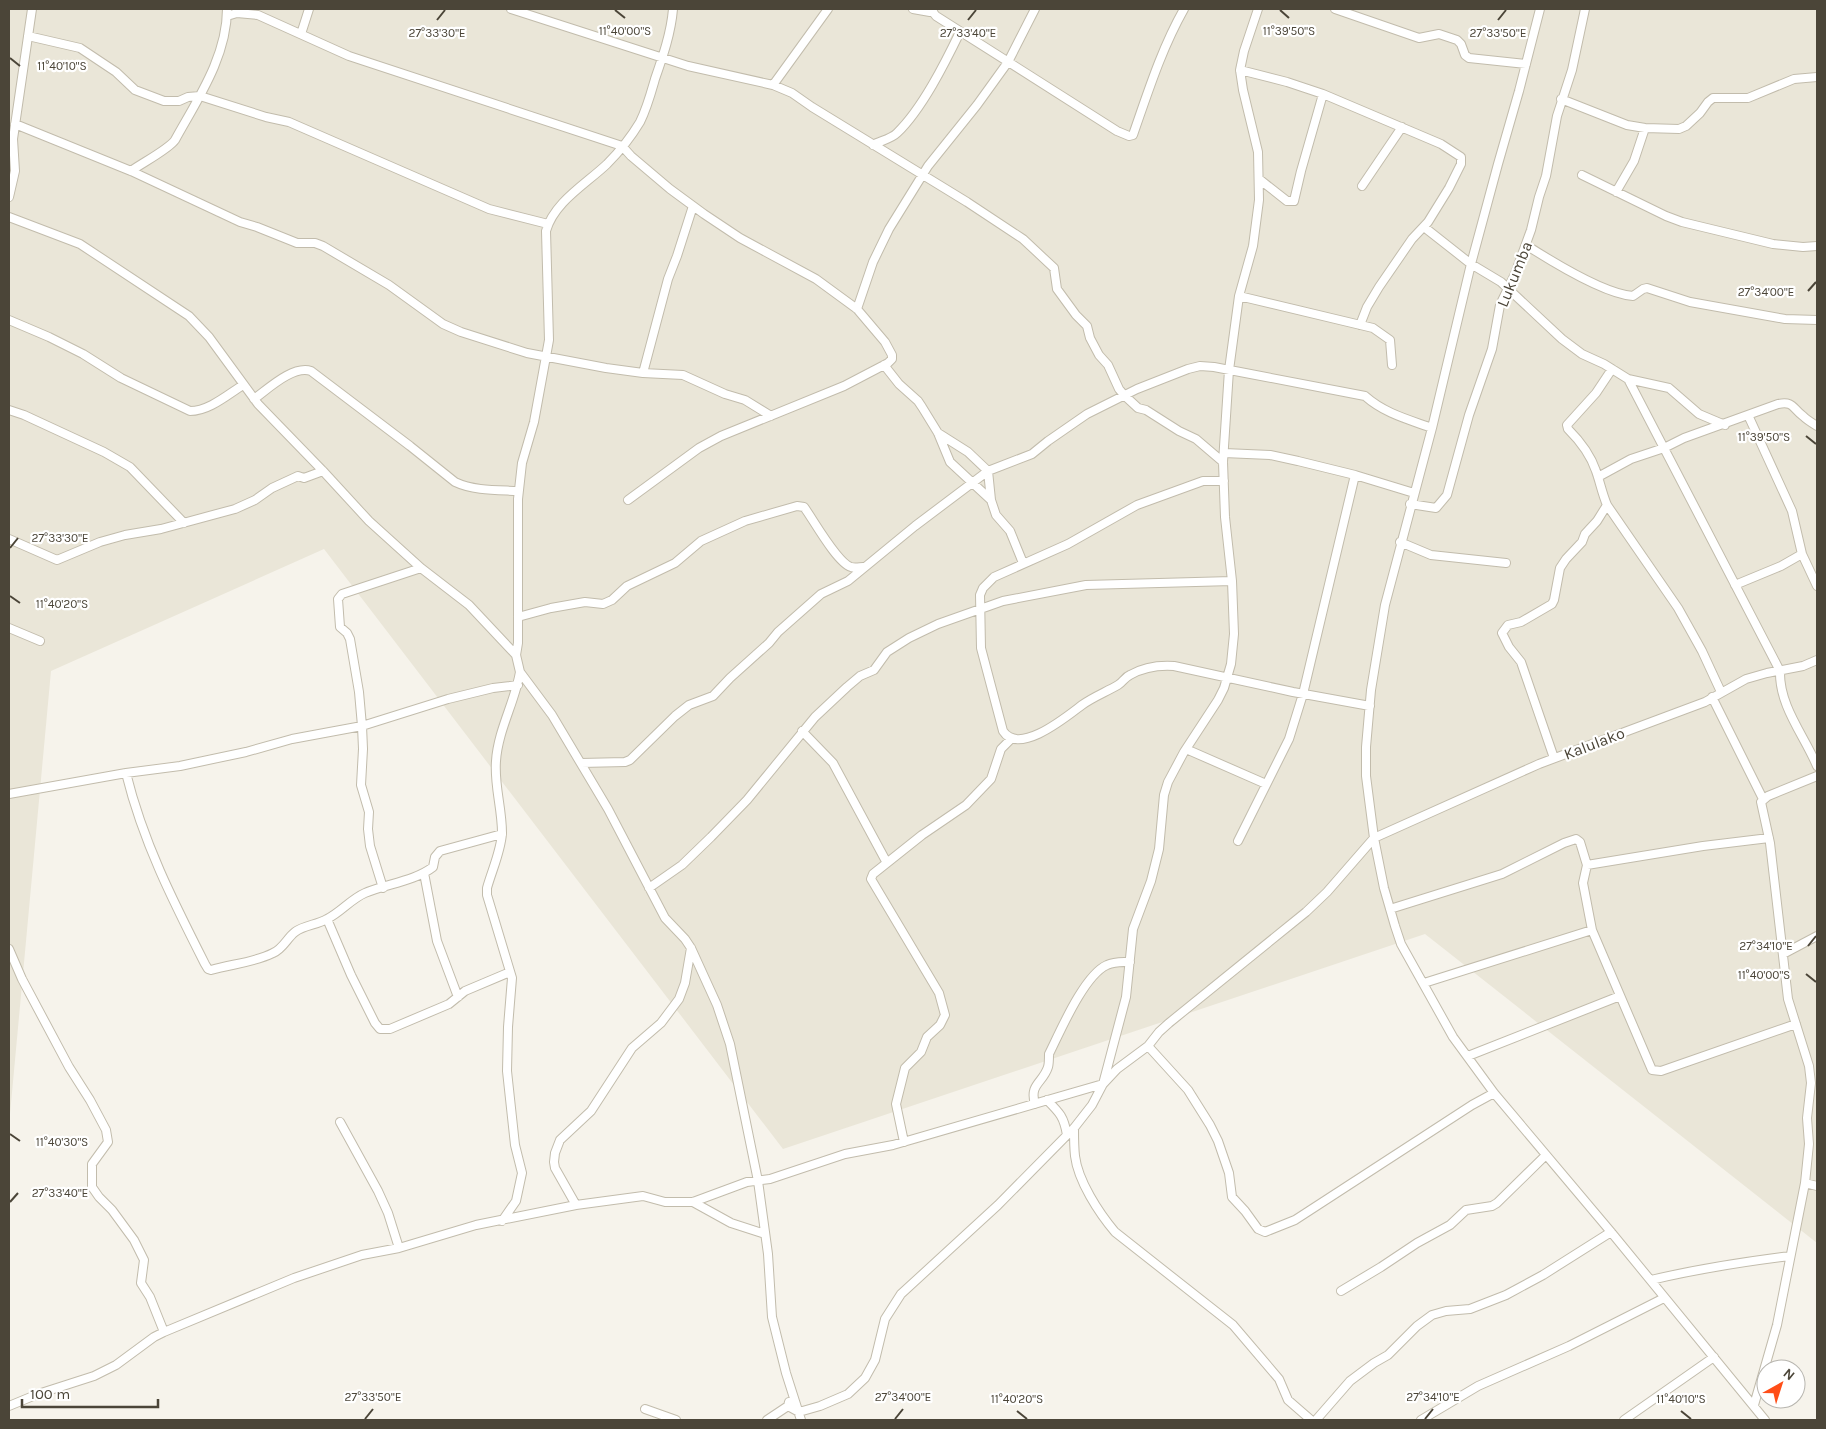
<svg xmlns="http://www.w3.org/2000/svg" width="1826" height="1429" font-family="Karla,sans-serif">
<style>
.residential{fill:#eae6d8}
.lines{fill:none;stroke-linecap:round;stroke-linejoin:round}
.street-casing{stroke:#c2bcac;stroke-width:10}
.street{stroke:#fff;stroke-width:8}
.ticks{fill:none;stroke:#4b4538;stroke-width:2}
.labels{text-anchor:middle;stroke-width:4.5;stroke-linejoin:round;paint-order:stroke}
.street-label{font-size:16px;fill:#4b4538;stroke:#fff}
.ticks-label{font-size:12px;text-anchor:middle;fill:#4b4538;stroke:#fff;stroke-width:4.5;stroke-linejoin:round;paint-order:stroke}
</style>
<rect width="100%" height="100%" fill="#f6f3eb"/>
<path class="residential" d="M9 9H1817V1243L1425 934 783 1149 324 549 51 671 9 1125Z"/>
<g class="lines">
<defs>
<path id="street" d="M511 9 688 66 773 85 792 93 812 107 967 202 1023 239 1054 268 1057 289 1076 315 1087 326 1090 338 1099 355 1108 365 1119 389 1124 395 1138 408 1146 410 1179 431 1196 439 1223 462
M673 9C671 33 663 56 655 79 651 93 647 108 640 122 631 137 619 152 607 164 586 184 554 202 546 231L549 340 534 422 522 463 518 499V643L516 655 520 672 552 715 608 809 665 918 685 939 691 948 717 1005 730 1044 758 1181 768 1254 772 1317 786 1373 801 1420
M913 9 930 12 933 9
M1335 9 1419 38 1439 34 1457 40 1461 44 1465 55 1469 58 1526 64
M1540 9 1519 91 1498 164 1471 264 1432 428 1385 605 1371 690 1366 747V776L1374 838 1384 888 1395 926 1401 944 1453 1037 1494 1093 1611 1232 1765 1420
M932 11 936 16 1117 131 1129 136 1133 135 1134 132C1149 89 1162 48 1184 9
M227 16 237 13 258 15 349 56 622 146 631 156 670 189 704 214 740 238 816 279 857 309 885 342 892 355V359L888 363 844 386 721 436 699 448 628 500
M301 34 309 9
M28 36 80 48 116 72 135 90 164 101H179L188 97 200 96 266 117 289 122 489 209 548 224
M1240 70 1287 82 1323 94 1441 144 1461 157V164L1449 188 1428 222 1412 239 1379 287 1367 307 1360 325
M773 85 828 9
M1561 99 1627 125 1645 128 1679 129 1686 126 1700 113 1708 102 1713 98H1748L1794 79 1817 77
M15 124 131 171 240 222 257 227 297 243H315L323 246 389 285 443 324 461 332 527 353 606 368 643 373 683 375 725 394 745 400 771 416
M873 145C880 141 891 139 897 133 922 109 945 63 960 32
M131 171C142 163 169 149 175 140 197 100 227 57 227 9
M1582 175 1666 216 1682 222 1773 244 1803 247 1817 246
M1259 179 1287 201H1294L1301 171 1323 94
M1362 186 1402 127
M1616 192 1634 161 1645 128
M9 197 15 171 13 139 32 9
M9 217 80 244 189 316 209 337 258 404 323 471 369 521 421 568 469 605 516 655
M1424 227 1471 264 1501 282 1562 339 1582 354 1604 364 1628 379 1669 388 1699 414 1725 425
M1526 245C1551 261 1604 294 1633 296L1643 289 1647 288 1690 302 1785 319 1817 320
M1239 296 1373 328 1390 340 1392 365
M857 309 873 262 889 229 928 166 977 105 1008 62 1035 9
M9 320 49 337 83 354 121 378 190 411C209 411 227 395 243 385
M884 365 899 384 918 401 922 407 938 433 950 462 991 500 996 515 1010 531 1023 563
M1612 369 1596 393 1567 425 1568 429C1579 440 1591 456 1596 471 1600 482 1602 493 1607 505L1678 608 1702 651 1721 692
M643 373 668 279 677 256 693 206
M1628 379 1780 671C1779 706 1804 735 1817 766
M254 399C268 389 293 365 311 371L410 446 455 482C474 491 497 490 518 491
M9 410 24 415 104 452 130 467 184 523
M1748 415 1792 511 1802 554 1817 586
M938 433 968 452 988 471 991 500
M1224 453 1270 455 1298 461 1355 475 1414 493
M1598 477 1631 459 1664 448 1684 438 1778 404C1794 401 1792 408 1803 416 1807 420 1812 423 1817 426
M1224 481H1203L1137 505 1068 544 994 577 983 588 980 595 981 648 1003 731C1019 756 1066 717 1082 705 1093 697 1106 692 1118 685 1123 682 1125 677 1130 675 1144 667 1159 665 1174 666L1293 692 1370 706
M1410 504 1436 508 1447 495 1469 415 1492 349 1500 305 1515 274 1531 230 1539 197 1546 176 1557 116 1572 70 1585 9
M9 539 57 560 100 542 125 535 161 529 235 509 255 500 272 488 298 476 304 478 323 471
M1400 542 1431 555 1506 563
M1735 585 1781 566 1802 554
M518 617 551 608 585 602 603 604 612 600 627 586 675 563 701 541 745 521 797 506 804 507C813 519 837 563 851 567 855 568 860 567 863 567
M9 628 40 641
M1712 697 1763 799
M802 731 833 763 887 863
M1186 749 1266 784
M1554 758 1521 662 1509 647 1502 633 1508 625 1521 622 1552 604 1554 600 1560 568 1566 559 1582 542 1585 534 1597 521 1607 505
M581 763 625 762 630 760 675 716 689 705 713 696 730 678 769 643 778 632 821 594 848 581 915 526 988 471 1032 454 1048 441 1087 414 1137 389 1188 369 1200 366 1214 367 1365 396C1384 413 1407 419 1432 428
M126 773C143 842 173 901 205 964L208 969 211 970C231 964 253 963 273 953 283 949 287 938 295 932 304 925 317 925 327 919 341 912 351 899 365 893 386 884 415 881 433 867L435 857 440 851 502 834
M9 794 126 773 180 766 246 752 292 739 362 726 448 699 493 688 518 685
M1238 841 1289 739 1303 694 1355 475
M1587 865 1703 846 1769 838
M424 873 437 941 458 997
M383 888 370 846 368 829 369 812 361 785 363 749 362 726 359 692 350 639 347 633 340 627 338 599 342 594 421 568
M649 888 682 865 711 837 747 800 815 717 847 687 860 676 874 670 887 652 909 638 938 624 1003 601 1086 585 1232 581
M1390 909 1502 874 1564 843 1576 839 1580 842 1587 865 1583 883 1592 930 1652 1070 1661 1071 1796 1024
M327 919 351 975 375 1023 380 1029H390L449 1004 465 991 510 972
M9 949 22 979 69 1067 90 1100 106 1130 108 1142 92 1164V1187L99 1197 112 1210 134 1240 144 1260 141 1283 150 1297 164 1332
M1783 954 1817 936
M1424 983 1592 930
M1148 1046 1188 1090 1210 1125 1218 1141 1229 1173 1232 1197 1245 1211 1258 1229 1265 1232 1295 1220 1472 1105 1494 1093
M1468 1056 1620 996
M1047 1100C1060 1113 1064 1117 1067 1135
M1035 1104C1029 1084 1043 1083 1048 1067 1049 1064 1049 1058 1049 1054 1060 1032 1084 975 1107 965 1115 961 1122 962 1130 962
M340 1122 378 1191 388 1213 399 1248
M1074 1128C1074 1137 1074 1147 1075 1156 1078 1181 1099 1213 1115 1232L1233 1325 1279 1379 1288 1400 1311 1420
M904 1142 896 1104 905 1068 921 1052 927 1037 940 1025 945 1015 939 993 871 879 873 874 922 835 966 805 991 779 1001 749 1011 739
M1805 1183 1817 1186
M693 1202 731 1223 765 1234
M576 1205 555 1168 554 1162 555 1153 560 1140 591 1111 632 1048 661 1023 679 999 685 983 691 948
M502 1221 516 1201 522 1173 515 1145 507 1071 508 1027 512 978 487 895V888C492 870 501 851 502 833 502 808 494 785 496 761 498 730 515 702 520 672
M1651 1280C1697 1269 1742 1262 1790 1256
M1341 1291 1381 1267 1417 1243 1450 1225 1466 1210 1492 1206 1497 1203 1546 1155
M1754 1405 1777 1325 1805 1183 1809 1144 1807 1118 1811 1083 1809 1066 1788 999 1770 843 1761 802 1768 796 1817 776
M9 1406 38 1394 94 1376 116 1365 154 1337 164 1332 294 1278 362 1255 399 1248 476 1225 576 1205 643 1196 665 1202H693L747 1182 770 1179 845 1154 893 1145 1103 1084 1117 1069 1148 1046 1159 1032 1169 1023 1306 912 1327 892 1374 838 1539 764 1705 702 1746 679 1767 673 1803 666 1817 660
M788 1406 799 1412 820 1406 848 1394 865 1378 875 1360 885 1319 901 1294 998 1205 1074 1128 1092 1105 1103 1084 1126 997 1133 929 1151 881 1159 849 1164 795 1168 782 1184 752 1218 700 1224 688 1231 664 1234 634 1232 581 1225 517 1223 462 1229 370 1239 296 1253 246 1259 200 1258 152 1243 90 1240 70 1244 51 1258 9
M645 1409 676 1420
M767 1420 788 1406 789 1402
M1316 1420 1350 1381 1374 1363 1388 1355 1417 1326 1432 1315 1446 1311 1470 1309 1506 1295 1543 1275 1611 1232
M1421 1420 1478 1386 1569 1346 1664 1298
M1624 1420 1714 1357"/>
</defs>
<use href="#street" class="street-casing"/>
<use href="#street" class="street"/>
</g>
<path class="ticks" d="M615 10 625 18M1280 10 1289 18M437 20 445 10M968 20 976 10M1498 20 1506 10M10 58 20 66M1808 291 1816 282M1806 436 1816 444M10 548 18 538M10 596 20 603M1808 946 1816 936M1806 974 1816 982M10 1134 20 1141M10 1202 18 1193M1017 1411 1027 1419M1681 1411 1691 1419M365 1419 373 1409M895 1419 903 1409M1425 1419 1433 1409"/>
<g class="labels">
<g class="street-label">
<text transform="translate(1514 274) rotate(-68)" y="6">Lukumba</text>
<text transform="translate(1594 743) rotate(-21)" y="6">Kalulako</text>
</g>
</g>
<g class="ticks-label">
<text x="625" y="35">11°40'00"S</text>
<text x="1289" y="35">11°39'50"S</text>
<text x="437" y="37">27°33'30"E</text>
<text x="968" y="37">27°33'40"E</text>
<text x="1498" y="37">27°33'50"E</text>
<text x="62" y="70">11°40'10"S</text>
<text x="1766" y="296">27°34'00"E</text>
<text x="1764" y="441">11°39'50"S</text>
<text x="60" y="542">27°33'30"E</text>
<text x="62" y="608">11°40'20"S</text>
<text x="1766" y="950">27°34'10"E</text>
<text x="1764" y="979">11°40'00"S</text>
<text x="62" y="1146">11°40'30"S</text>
<text x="60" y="1197">27°33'40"E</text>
<text x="373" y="1401">27°33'50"E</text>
<text x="903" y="1401">27°34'00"E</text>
<text x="1433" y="1401">27°34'10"E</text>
<text x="1017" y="1403">11°40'20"S</text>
<text x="1681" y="1403">11°40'10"S</text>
</g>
<rect width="1826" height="1429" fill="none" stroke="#4b4538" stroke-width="20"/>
<g transform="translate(1781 1384) rotate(39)"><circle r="24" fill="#ffffff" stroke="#b7b5af"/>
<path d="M0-4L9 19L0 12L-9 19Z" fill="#ff4e18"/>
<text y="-8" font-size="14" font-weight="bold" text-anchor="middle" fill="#4b4538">N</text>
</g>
<path d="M22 1399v8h136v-8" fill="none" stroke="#4b4538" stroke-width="2.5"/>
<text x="30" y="1399" font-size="15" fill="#4b4538" stroke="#ffffff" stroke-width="4" paint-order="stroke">100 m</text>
</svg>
